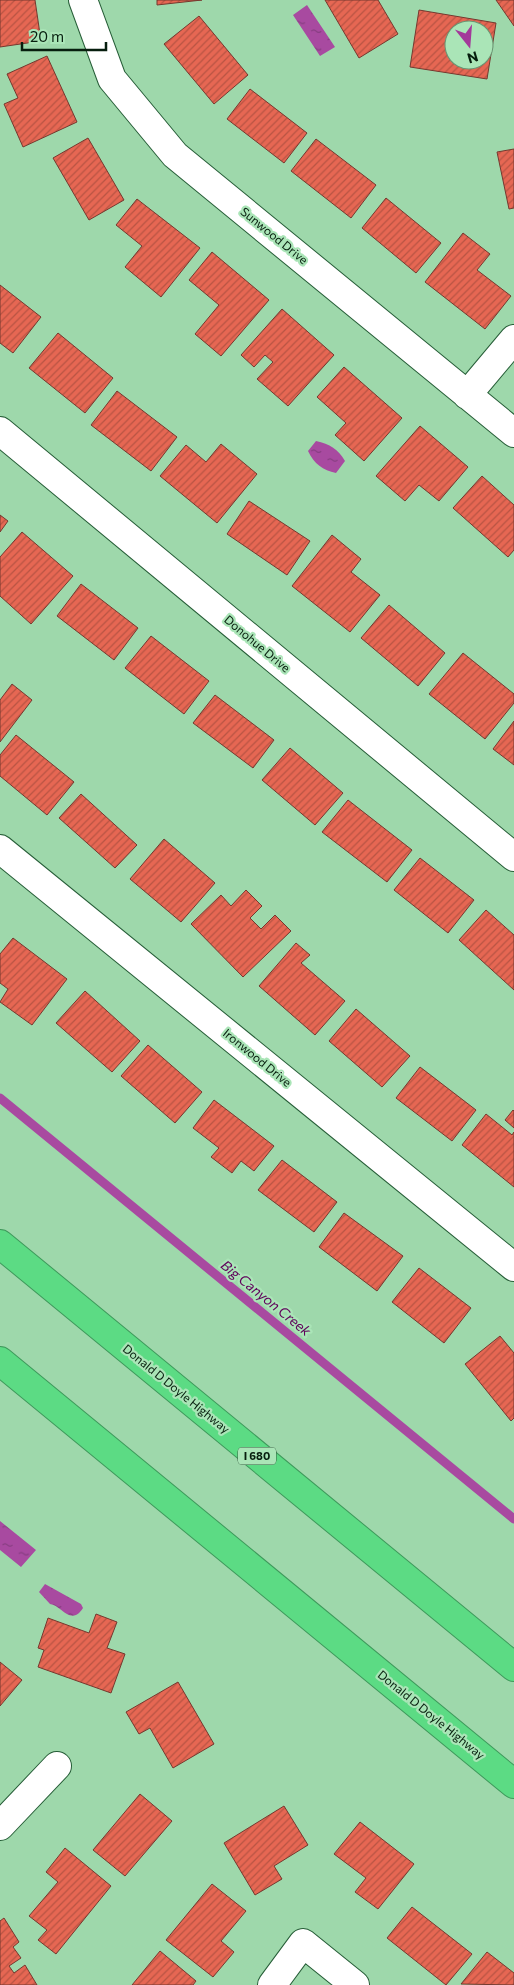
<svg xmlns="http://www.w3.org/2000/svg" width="514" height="1985" font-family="Commissioner,sans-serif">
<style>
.water{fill:url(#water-ripples)}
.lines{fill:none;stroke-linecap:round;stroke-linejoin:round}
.stream{stroke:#a84aa0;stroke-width:9}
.building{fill:url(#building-hatch);stroke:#75392f;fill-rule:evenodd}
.minor-casing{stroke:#265d37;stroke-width:30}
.highway-casing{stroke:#3e995b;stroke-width:30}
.minor{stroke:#fff;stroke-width:28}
.highway{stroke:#5cdb84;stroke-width:28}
.labels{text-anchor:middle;stroke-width:4.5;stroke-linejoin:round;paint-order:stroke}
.shield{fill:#aae5b7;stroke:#385a41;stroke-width:1}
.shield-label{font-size:11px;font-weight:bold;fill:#071e0e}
.street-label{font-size:12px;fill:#071e0e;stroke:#aae5b7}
.water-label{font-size:14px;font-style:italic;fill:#5f005a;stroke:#aae5b7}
</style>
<defs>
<pattern id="water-ripples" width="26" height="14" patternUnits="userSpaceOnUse" patternTransform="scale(1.25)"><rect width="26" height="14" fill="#a84aa0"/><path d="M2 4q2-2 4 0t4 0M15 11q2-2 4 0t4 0" fill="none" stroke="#873d81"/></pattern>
<pattern id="building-hatch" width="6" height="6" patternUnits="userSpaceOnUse" patternTransform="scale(1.25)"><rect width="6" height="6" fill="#e66753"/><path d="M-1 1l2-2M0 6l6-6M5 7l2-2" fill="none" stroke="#b85443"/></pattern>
</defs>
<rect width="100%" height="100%" fill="#9ed8ab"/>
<path class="water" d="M307 5 335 47 320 56 293 15Z
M316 441C330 444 338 449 345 461L336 473C323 470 314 464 308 451Z
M0 1521 36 1550 21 1567 0 1550Z
M45 1584 81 1604 83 1608C71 1627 61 1605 50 1604L39 1592Z"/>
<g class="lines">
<path class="stream" d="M0 1098 514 1519"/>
</g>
<path class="building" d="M0 0H35L41 41 0 47Z
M157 0H202L157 5Z
M325 0H378L398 34 359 58Z
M496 0H514V26Z
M419 10 496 23 487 79 410 67ZM454 30H484V60H454Z
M199 16 248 75 214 104 164 44Z
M47 56 77 122 23 147 4 104 18 98 7 74Z
M250 89 307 133 284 163 227 119Z
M88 138 124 200 89 220 53 158Z
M316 139 376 185 351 218 291 171Z
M514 149V208L509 209 497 152Z
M386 198 441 243 416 273 362 228Z
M137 199 200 248 161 297 125 267 142 246 116 225Z
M463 233 490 254 477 270 511 296 485 329 425 282Z
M212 252 269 300 221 356 195 334 219 305 189 280Z
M0 285 41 317 13 353 0 343Z
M282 309 334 355 288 406 257 379 273 362 265 355 254 367 241 355Z
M58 333 113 378 85 413 29 368Z
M344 367 402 418 364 461 335 435 346 423 317 397Z
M117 391 177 437 151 471 91 425Z
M420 426 468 467 439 501 419 485 405 501 376 476Z
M221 444 257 474 217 523 160 476 186 445 206 462Z
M482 476 514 505V550L508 557 453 508Z
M249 501 310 541 287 575 227 534Z
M0 515 8 521 0 532Z
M22 532 73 576 31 624 0 596V557Z
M332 535 361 559 351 572 380 595 350 632 292 586Z
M81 584 138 628 114 660 57 616Z
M389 605 445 653 418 686 361 638Z
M151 636 209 681 184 714 125 668Z
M463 653 514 694V703L485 739 429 694Z
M12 684 32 700 0 742V700Z
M215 695 274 740 253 768 193 723Z
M514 721V765L493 749Z
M16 735 74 782 47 815 0 776V755Z
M290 748 343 793 315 825 262 780Z
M81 794 137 845 115 868 59 818Z
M348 800 412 850 387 882 322 832Z
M164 839 215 883 181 922 130 879Z
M420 858 474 900 448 933 394 890Z
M246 890 262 906 250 918 261 929 275 915 291 931 243 977 191 924 221 895 231 906Z
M486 910 514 935V990L459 940Z
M13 938 67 979 32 1025 0 1002 8 989 0 983V954Z
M296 943 310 955 301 963 345 1001 315 1035 259 986Z
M85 991 140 1041 112 1072 56 1023Z
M356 1009 410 1056 382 1087 329 1041Z
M148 1045 202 1092 175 1123 121 1076Z
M420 1067 476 1110 452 1141 396 1098Z
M214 1100 274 1146 254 1171 241 1161 232 1173 211 1157 219 1148 193 1128Z
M513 1110 514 1111V1128L505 1120Z
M486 1114 512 1135 514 1132V1187L462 1145Z
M282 1160 337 1202 314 1232 258 1190Z
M344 1213 403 1256 377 1291 319 1247Z
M419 1268 471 1308 444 1343 392 1302Z
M500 1336 514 1353V1418L511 1421 465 1364Z
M96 1614 117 1622 107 1648 125 1654 111 1693 38 1667 44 1650 38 1648 48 1618 89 1633Z
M0 1662 22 1680 0 1706Z
M178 1682 214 1744 173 1768 150 1728 139 1734 126 1712Z
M140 1794 172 1821 125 1876 93 1850Z
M284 1806 308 1845 274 1866 282 1879 255 1895 224 1843Z
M360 1822 414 1864 378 1909 355 1892 366 1878 334 1854Z
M65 1848 111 1886 56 1954 38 1940 47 1930 29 1916 58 1882 46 1872Z
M212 1884 246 1911 221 1941 234 1952 213 1977 166 1940Z
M412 1907 472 1954 446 1985 387 1938Z
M4 1918 19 1942 13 1947 21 1958 9 1966 14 1973 25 1965 37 1985H0V1921Z
M160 1951 196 1981 193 1985H132Z
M487 1952 514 1973V1985L461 1984Z"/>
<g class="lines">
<defs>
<path id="minor" d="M83 0 112 79 175 155 514 433
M467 395 514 339
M0 431 514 857
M0 849 514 1267
M0 1826 57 1766
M272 1985 303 1943 355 1985"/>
<path id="highway" d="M0 1244 514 1667
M0 1361 514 1784"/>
</defs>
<use href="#minor" class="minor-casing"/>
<use href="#highway" class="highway-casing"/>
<use href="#minor" class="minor"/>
<use href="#highway" class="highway"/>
</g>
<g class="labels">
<rect class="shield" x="238" y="1447.5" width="38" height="17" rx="4"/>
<g class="shield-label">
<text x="257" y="1460">I 680</text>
</g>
<g class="street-label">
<text transform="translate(274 236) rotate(39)" y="4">Sunwood Drive</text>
<text transform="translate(257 644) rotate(40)" y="4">Donohue Drive</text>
<text transform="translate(257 1058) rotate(39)" y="4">Ironwood Drive</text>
<text transform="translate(176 1389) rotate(39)" y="4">Donald D Doyle Highway</text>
<text transform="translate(431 1715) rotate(39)" y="4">Donald D Doyle Highway</text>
</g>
<g class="water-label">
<text transform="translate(266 1298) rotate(39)" y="5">Big Canyon Creek</text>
</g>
</g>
<g transform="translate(469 45) rotate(163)"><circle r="24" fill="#aae5b7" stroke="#699573"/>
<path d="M0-4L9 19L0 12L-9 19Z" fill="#a3399a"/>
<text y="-8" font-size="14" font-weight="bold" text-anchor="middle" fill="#071e0e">N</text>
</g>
<path d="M22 42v8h84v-8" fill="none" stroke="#071e0e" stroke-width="2.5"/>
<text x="30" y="42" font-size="15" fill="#071e0e" stroke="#aae5b7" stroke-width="4" paint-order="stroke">20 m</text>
</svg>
